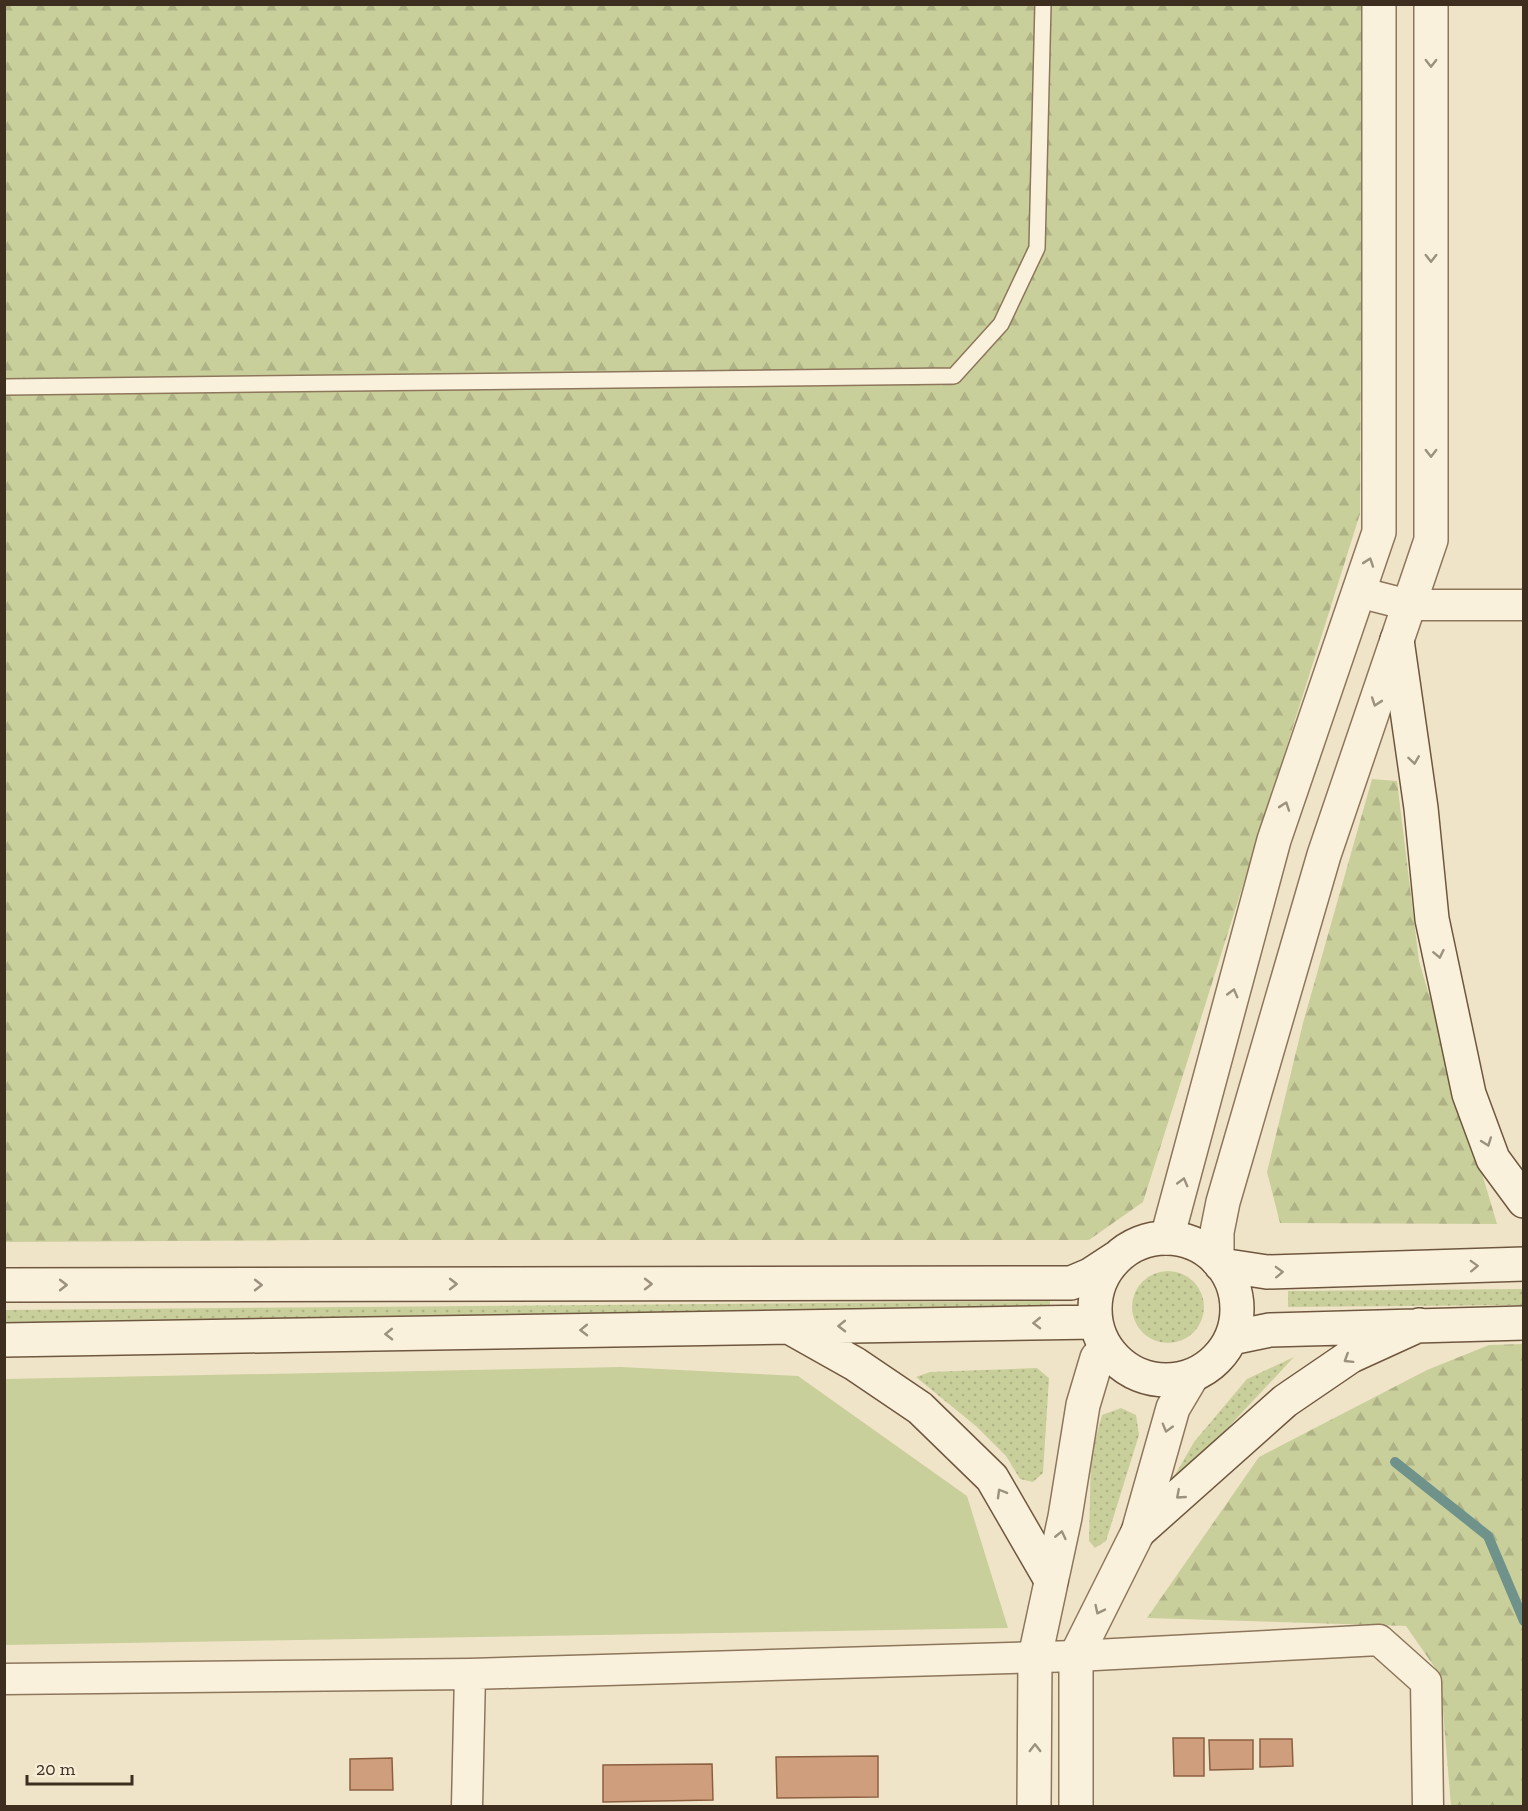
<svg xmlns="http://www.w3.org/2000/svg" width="1528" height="1811" font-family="'Zilla Slab',serif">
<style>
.grass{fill:url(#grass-dots)}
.forest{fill:url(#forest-firs)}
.green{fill:#c9cf9b}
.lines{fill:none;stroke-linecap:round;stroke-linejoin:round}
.stream{stroke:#6f938a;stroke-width:10}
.building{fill:#cf9f7d;stroke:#8d5f41;stroke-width:1.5}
.service-casing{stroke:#8d765c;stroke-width:18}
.minor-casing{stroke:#8d765c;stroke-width:33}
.tertiary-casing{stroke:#8d765c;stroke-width:36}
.secondary-casing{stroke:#6f573f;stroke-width:36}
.service{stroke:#faf1dc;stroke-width:15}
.minor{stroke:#faf1dc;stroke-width:30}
.tertiary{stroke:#faf1dc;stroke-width:33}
.secondary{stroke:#faf1dc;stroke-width:33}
.oneway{stroke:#9c907e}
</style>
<defs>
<pattern id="grass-dots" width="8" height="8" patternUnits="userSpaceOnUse" patternTransform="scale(1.5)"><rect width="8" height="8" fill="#c9cf9b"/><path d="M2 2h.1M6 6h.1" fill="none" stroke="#aeb285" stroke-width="1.8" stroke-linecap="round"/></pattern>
<pattern id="forest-firs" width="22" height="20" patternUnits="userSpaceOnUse" patternTransform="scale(1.5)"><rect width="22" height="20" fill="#c9cf9b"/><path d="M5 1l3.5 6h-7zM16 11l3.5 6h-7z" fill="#aeb285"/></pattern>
</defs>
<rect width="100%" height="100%" fill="#f0e4c8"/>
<path class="grass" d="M1132 1307a36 36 0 1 1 72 0a36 36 0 1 1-72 0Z
M1523 1289V1305L1288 1307V1291Z
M1050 1301V1321L5 1328 4 1310Z
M1294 1357 1178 1481 1175 1475 1194 1442 1247 1379Z
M1037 1368 1049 1378 1043 1473 1033 1482 1020 1479 1006 1456 977 1427 916 1377 930 1372Z
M1121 1408 1136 1415 1139 1435 1106 1541 1095 1548 1089 1541 1091 1455 1102 1415Z"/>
<path class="forest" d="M4 5H1363L1360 514 1143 1202 1089 1240H320L5 1242Z
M1372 779 1397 781 1419 961 1497 1224 1280 1223 1267 1172 1303 1023Z
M1523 1344V1806H1451L1440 1675 1406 1626 1147 1618 1259 1457 1427 1370 1489 1345Z"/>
<path class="green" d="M621 1367 798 1376 967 1496 1008 1628 5 1645V1379Z"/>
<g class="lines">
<path class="stream" d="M1395 1462 1488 1536 1524 1621"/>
</g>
<path class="building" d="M1173 1738H1204V1776H1174Z
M1260 1739H1292L1293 1766 1260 1767Z
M1209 1740H1253V1769L1210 1770Z
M878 1756V1797L777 1798 776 1757Z
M392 1758 393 1790H350V1759Z
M712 1764 713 1800 603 1802V1765Z"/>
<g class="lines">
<defs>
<path id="service" d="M4 387 954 376 1001 324 1037 248 1043 4"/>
<path id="minor" d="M1358 592 1409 605H1524
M4 1679 470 1674 1076 1656 1379 1640 1426 1682 1428 1806
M467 1806 470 1674"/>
<path id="tertiary" d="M1167 1238 1274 840 1379 532V4
M1217 1260V1232L1223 1202 1324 855 1431 540V4
M1034 1806 1035 1657 1065 1517 1083 1405 1097 1358 1105 1348
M1076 1806V1656L1138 1532 1173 1408 1192 1376"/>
<path id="secondary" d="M1397 640 1421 808 1432 919 1469 1094 1493 1159 1524 1201
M1095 1309a71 71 0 1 1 142 0a71 71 0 1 1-142 0Z
M1221 1265 1267 1272 1524 1264
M4 1285 1071 1283 1090 1275 1116 1258
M791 1328 855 1364 920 1408 992 1478 1051 1580
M1231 1338 1270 1330 1524 1323
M4 1340 1095 1322
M1138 1532 1285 1401 1351 1356 1419 1325"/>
</defs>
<use href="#service" class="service-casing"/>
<use href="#minor" class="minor-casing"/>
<use href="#tertiary" class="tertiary-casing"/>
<use href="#secondary" class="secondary-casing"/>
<use href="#service" class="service"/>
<use href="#minor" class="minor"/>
<use href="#tertiary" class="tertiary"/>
<use href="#secondary" class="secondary"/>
</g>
<defs><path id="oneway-chevron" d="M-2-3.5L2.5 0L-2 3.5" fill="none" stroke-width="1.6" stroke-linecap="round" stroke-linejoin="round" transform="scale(1.5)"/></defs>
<g class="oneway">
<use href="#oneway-chevron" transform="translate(1431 63) rotate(90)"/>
<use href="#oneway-chevron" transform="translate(1431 258) rotate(90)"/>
<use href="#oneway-chevron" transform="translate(1431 453) rotate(90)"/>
<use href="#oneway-chevron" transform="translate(1369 562) rotate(-71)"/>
<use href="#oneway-chevron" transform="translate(1376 702) rotate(109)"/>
<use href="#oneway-chevron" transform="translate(1414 760) rotate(82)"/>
<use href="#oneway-chevron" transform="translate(1285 806) rotate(-71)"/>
<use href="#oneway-chevron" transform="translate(1439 954) rotate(78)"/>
<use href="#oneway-chevron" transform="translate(1233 993) rotate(-75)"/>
<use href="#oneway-chevron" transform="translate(1487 1142) rotate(70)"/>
<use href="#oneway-chevron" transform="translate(1183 1182) rotate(-75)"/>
<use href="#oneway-chevron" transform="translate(1474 1266) rotate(-2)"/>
<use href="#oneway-chevron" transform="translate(1279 1272) rotate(-2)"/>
<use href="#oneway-chevron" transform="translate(453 1284)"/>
<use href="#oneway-chevron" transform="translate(648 1284)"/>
<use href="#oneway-chevron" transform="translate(63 1285)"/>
<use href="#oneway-chevron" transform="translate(258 1285)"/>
<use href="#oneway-chevron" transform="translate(1037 1323) rotate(179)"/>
<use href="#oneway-chevron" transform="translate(842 1326) rotate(179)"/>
<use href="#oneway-chevron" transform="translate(584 1330) rotate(179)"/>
<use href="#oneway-chevron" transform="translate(389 1334) rotate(179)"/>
<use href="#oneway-chevron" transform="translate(1348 1359) rotate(148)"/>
<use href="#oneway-chevron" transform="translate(1167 1428) rotate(106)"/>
<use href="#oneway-chevron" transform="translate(1001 1493) rotate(-120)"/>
<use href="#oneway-chevron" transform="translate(1180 1495) rotate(139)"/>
<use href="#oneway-chevron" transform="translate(1061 1535) rotate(-77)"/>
<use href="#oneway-chevron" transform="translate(1099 1610) rotate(116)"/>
<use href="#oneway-chevron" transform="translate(1035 1748) rotate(-90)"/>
</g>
<rect width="1528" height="1811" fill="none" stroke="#3d2e20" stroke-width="12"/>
<path d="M27 1775v9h105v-9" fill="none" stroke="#3d2e20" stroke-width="3"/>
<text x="36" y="1775" font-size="18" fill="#3d2e20" stroke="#f7eed8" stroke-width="4.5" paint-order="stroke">20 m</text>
</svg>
